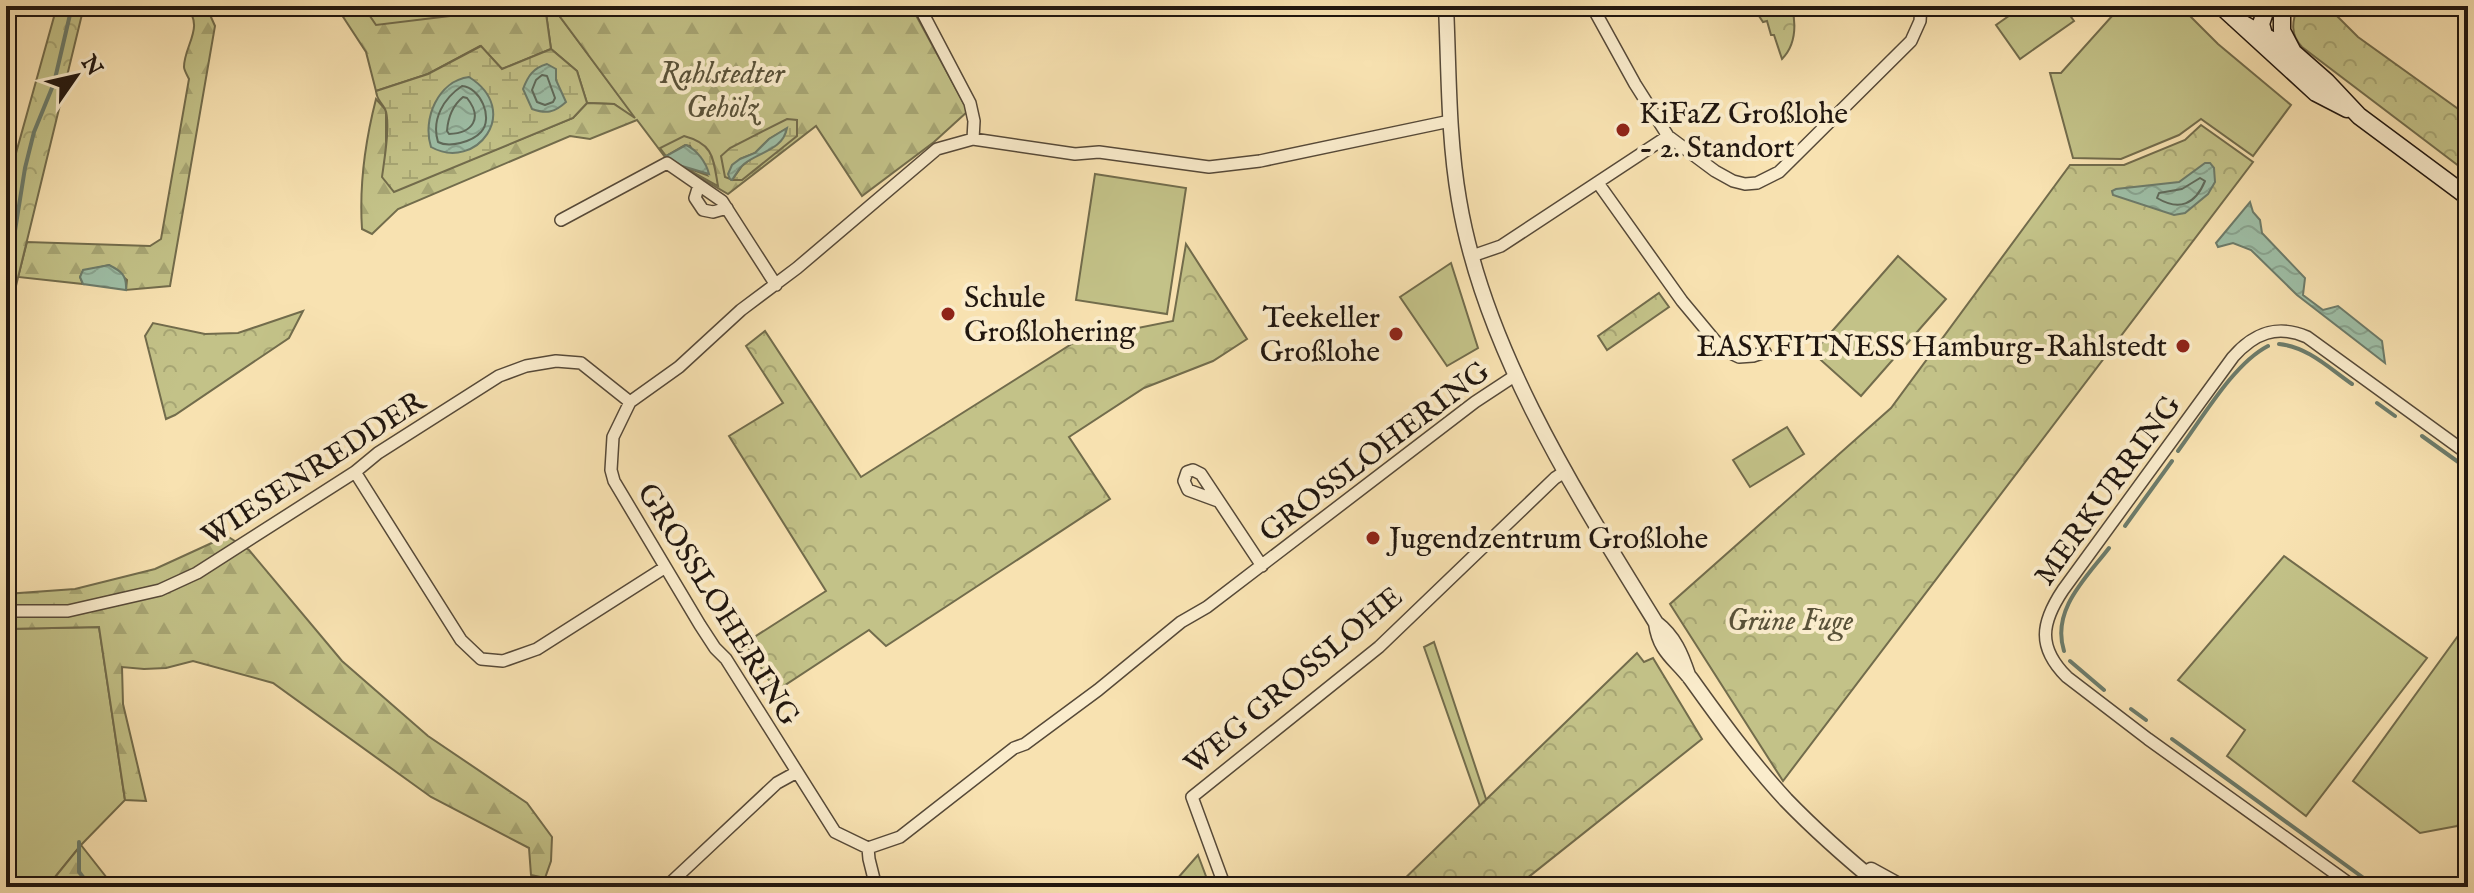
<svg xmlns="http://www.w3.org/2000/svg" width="2474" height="893" font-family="'IM FELL English',serif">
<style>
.grass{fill:#c3c288;stroke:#726c4c;stroke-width:2}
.forest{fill:url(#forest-firs);stroke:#726c4c;stroke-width:2}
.wetland{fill:url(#wetland-marsh);stroke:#726c4c;stroke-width:2}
.park{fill:url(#park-crowns);stroke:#726c4c;stroke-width:2}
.water{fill:url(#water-waves);stroke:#6c7b6a;stroke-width:2}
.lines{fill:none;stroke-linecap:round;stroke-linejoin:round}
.shore{stroke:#5f6a5b;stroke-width:2}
.stream{stroke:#6c7b6a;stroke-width:4}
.minor-casing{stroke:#564938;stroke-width:14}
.tertiary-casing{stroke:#564938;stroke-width:17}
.secondary-casing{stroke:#20160f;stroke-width:19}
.minor{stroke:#faeccc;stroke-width:11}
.tertiary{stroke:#faeccc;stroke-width:14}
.secondary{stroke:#faeccc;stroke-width:16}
.poi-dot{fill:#8f2418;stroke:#faeccc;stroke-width:3}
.labels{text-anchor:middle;stroke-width:8;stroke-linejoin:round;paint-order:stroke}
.park-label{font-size:30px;font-style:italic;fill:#595239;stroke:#faeccc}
.poi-label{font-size:30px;fill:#20160f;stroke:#faeccc;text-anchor:start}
.street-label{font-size:30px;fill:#20160f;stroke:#faeccc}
</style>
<defs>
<pattern id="forest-firs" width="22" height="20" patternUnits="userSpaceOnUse" patternTransform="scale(2)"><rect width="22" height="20" fill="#c3c288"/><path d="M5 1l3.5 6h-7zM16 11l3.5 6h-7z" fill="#a7a674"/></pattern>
<pattern id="wetland-marsh" width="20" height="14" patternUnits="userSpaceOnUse" patternTransform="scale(2)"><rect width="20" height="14" fill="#c3c288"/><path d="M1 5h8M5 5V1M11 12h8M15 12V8" fill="none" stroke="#a7a674"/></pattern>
<pattern id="park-crowns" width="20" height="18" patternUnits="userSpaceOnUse" patternTransform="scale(2)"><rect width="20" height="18" fill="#c3c288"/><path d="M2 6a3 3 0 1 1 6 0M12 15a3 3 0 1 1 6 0" fill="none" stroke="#a7a674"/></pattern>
<pattern id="water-waves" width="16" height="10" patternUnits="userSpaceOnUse" patternTransform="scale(2)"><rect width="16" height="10" fill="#9ebfa7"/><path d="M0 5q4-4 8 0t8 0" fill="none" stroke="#88a38f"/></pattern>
</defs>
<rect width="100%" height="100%" fill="#f8e2b1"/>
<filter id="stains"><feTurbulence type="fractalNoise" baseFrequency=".0025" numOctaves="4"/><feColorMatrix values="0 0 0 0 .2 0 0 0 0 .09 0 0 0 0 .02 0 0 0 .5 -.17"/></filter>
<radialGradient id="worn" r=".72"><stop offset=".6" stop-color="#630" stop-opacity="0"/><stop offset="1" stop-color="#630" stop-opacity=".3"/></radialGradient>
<path class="grass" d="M363 6H496L483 12 376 26Z
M545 6H552L637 120 614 104 587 103 577 71 551 49Z
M2023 6H2063L2074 21 2020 59 1996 25Z
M2121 6H2180L2218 44 2291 105 2253 156 2201 119 2179 135 2121 159 2073 158 2050 73H2061Z
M1095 174 1186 188 1167 314 1076 300Z
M1898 256 1946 299 1861 396 1813 353Z
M1451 263 1478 348 1447 366 1400 297Z
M1787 427 1804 454 1750 487 1733 460Z
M2284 556 2427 658 2306 816 2227 756 2245 730 2178 680Z
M2468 622V809L2457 826 2420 833 2353 781Z
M99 627 125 800 81 845 47 887H6V629Z
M1434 642 1488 805 1481 809 1424 647Z
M1198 855 1210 887H1170Z"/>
<path class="forest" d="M185 6H206L215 26 170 286 126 290 127 280 109 265 83 271 80 277 83 284 18 277 27 242 150 246 161 239 189 79C188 77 184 70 184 67 184 45 206 26 185 6Z
M336 6H363L376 25 483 12 496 6H545L551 49 502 69 480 46 428 74 376 91 366 52Z
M552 6H911L968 111 934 142 862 196 816 126 728 194 665 157 637 120 590 139 570 136 398 209 372 234 362 229C359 184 365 142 376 99L386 110V141L394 191 573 118 587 103 614 104 635 118Z
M227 536 249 550 342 661 428 736 527 803 552 837 551 861 545 878 531 875 529 848 431 797 273 683 193 661 166 668 144 669 122 667 123 704 146 801 125 800 99 627 6 629V594L75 589 155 569Z
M81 845 114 887H47Z"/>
<path class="wetland" d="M481 46 502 69 551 49 577 71 587 103 573 118 394 192 382 177C384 162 391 122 385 109 381 101 377 101 376 91L428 74Z
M787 119 797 120V136L742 180H732L742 166 786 129 769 139 755 153 740 159 729 174 730 179 725 177 721 156 730 148Z
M684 136C714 144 713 158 718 186L682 166 707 175 690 146 685 145 666 156 660 148Z"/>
<path class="park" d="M57 6H84L6 327V189Z
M1748 6H1792C1796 24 1796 45 1782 59L1774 35H1771L1767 21 1763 22 1755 10Z
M2298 6H2327L2358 37 2468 116V173L2302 47C2290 35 2292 21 2298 6Z
M2201 125 2253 162 1783 781 1670 604 1891 408 2070 165H2124L2185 140Z
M1186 244 1247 339 1213 361 1144 388 1069 437 1110 499 886 646 869 630 776 691 745 643 826 591 729 436 783 403 746 346 765 331 861 477 1078 340 1173 321Z
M1659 293 1669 307 1607 350 1598 336Z
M303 311 289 338 175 415 166 419 145 336 153 323 205 334 238 333Z
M1637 653 1644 662 1653 658 1702 739 1516 887H1396Z"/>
<path class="water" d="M547 64 556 69V80L566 102C554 113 546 114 532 109L523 89C528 76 533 68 547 64Z
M469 77C523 111 476 172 431 147 422 119 438 81 469 77Z
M787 128C783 150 759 152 744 164 739 168 736 174 732 180L730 179 728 174 732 165 740 159 755 153 769 139Z
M686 145C697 150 706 162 709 174L682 166 666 156Z
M2205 163H2210L2214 168 2215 182 2208 194 2185 213 2174 215 2113 195 2112 191 2116 189 2179 182Z
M2250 202 2253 212 2260 220 2262 233 2305 278 2303 295 2323 310 2338 306 2382 341 2385 363 2297 295 2251 250 2233 243 2218 247 2216 243Z
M109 265C121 271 127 275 126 290L83 284 80 277 83 270Z"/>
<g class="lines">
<path class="shore" d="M542 75 547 76 555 98 553 102 545 105 537 102 532 90 536 80Z
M462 86C480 87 494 118 481 132 472 142 449 148 438 142 431 119 444 98 462 86Z
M463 97 467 98C483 118 473 133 449 134L447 131C448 117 452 106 463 97Z
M2200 178 2205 181C2195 205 2179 211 2157 198L2159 193 2182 189Z"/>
<path class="stream" d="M6 287 25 168 34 132 54 83 72 6
M2279 344C2308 347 2329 368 2352 384
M2377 403 2395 416
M2422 436 2468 469
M2178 451C2202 419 2233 364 2268 346
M2125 526 2172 461
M2064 651C2051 610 2086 578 2109 548
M2070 661 2104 690
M2131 709 2146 720
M2172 739 2376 887
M79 842V872L91 887"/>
<defs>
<path id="minor" d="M919 6 970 103 974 121 973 139
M1592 6 1635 84 1668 136 1715 171 1733 181 1745 184 1757 183 1779 172 1911 41 1920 21 1921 6
M1450 121 1260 161 1209 167 1099 152 1075 154 973 139 937 149 797 268 741 310 679 367 630 402 613 437 611 470 614 481 700 625 715 648 726 659 835 832 868 848 900 837 1014 748 1025 744 1098 690 1181 622 1207 607 1475 402 1516 375
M1598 183 1682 301 1722 349 1739 357 1753 356 1765 352
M699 185 695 198 703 210 713 212 727 208
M561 220 667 163 722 201 776 285
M1472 256 1501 246 1668 136
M355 472 461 640 481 659 503 661 537 649 664 568
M1218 501 1188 490 1184 481 1187 472 1193 470 1201 474 1262 566
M6 611H68L160 590 197 573 355 472 378 453 499 376 526 366 556 361 581 363 630 402
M868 848 869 859 876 887
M666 887 777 783 797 772
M1225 887 1192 797 1379 647 1555 478 1566 471
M2354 887 2148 739 2067 677C2037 647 2041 623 2063 590L2233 357C2254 333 2277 324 2307 337L2468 454"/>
<path id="tertiary" d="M1446 6C1449 71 1448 136 1459 200 1484 350 1577 495 1656 623 1674 637 1681 654 1688 675
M1656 623C1660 652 1675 658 1691 679 1721 721 1751 762 1786 800 1816 831 1849 860 1882 887
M1871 870 1902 887"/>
<path id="secondary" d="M2221 6 2316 93 2347 109
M2282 14V31L2293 52
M2235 19 2294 53 2327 82 2359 116 2468 197
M2266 42 2261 24 2267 6"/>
</defs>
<use href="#minor" class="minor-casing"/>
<use href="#tertiary" class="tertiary-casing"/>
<use href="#secondary" class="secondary-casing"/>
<use href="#minor" class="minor"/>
<use href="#tertiary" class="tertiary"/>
<use href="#secondary" class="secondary"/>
</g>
<g class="poi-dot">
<circle cx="1623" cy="130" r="8"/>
<circle cx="948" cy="314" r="8"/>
<circle cx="1396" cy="334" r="8"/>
<circle cx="2183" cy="346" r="8"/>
<circle cx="1373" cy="538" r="8"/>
</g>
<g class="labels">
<g class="park-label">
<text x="722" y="83">Rahlstedter<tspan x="722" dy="34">Gehölz</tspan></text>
<text x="1790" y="630">Grüne Fuge</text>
</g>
<g class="poi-label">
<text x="1639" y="123">KiFaZ Großlohe<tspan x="1639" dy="34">- 2. Standort</tspan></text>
<text x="964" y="307">Schule<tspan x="964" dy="34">Großlohering</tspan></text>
<text x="1380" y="327" text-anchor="end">Teekeller<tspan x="1380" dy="34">Großlohe</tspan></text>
<text x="2167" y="356" text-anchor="end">EASYFITNESS Hamburg-Rahlstedt</text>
<text x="1389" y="548">Jugendzentrum Großlohe</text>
</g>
<g class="street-label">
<text transform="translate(1374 451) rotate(-37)" y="10">GROSSLOHERING</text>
<text transform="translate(313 468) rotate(-33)" y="10">WIESENREDDER</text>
<text transform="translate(2107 490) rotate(-54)" y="10">MERKURRING</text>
<text transform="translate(719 604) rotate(58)" y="10">GROSSLOHERING</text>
<text transform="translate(1293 680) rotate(-40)" y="10">WEG GROSSLOHE</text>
</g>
</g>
<rect width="2474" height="893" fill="none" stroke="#f8e2b1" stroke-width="32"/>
<rect x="8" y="8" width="2458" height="877" fill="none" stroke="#20160f" stroke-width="4"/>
<rect x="16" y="16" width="2442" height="861" fill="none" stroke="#20160f" stroke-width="2"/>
<g transform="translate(76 76) rotate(56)" stroke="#faeccc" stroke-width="6" paint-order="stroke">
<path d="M0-6L14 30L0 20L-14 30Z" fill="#20160f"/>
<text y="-12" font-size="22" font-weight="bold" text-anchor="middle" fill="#20160f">N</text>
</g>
<rect width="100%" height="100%" filter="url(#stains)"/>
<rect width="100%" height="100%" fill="url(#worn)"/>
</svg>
